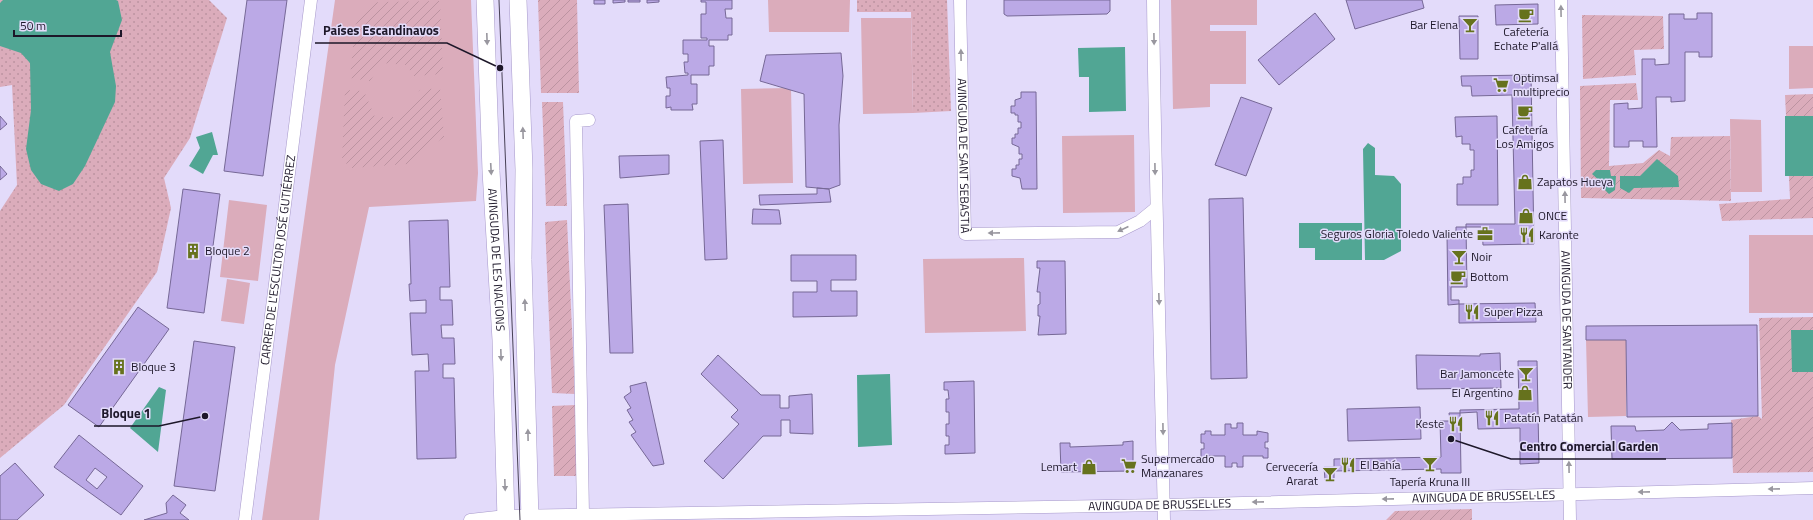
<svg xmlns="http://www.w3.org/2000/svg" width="1813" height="520" font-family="'Titillium Web',sans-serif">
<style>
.grass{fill:url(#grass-dots)}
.park{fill:#dbacbb}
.garden{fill:url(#garden-furrows)}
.water{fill:#51a694}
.building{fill:#bba9e6;stroke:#766896;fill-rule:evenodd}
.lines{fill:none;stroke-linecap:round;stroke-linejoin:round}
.street-casing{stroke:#a698ca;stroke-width:13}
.secondary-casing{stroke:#a698ca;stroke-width:18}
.street{stroke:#fff;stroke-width:12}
.secondary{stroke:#fff;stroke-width:17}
.tram{stroke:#474055;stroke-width:1}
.oneway{fill:#99979f}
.labels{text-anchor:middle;stroke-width:3;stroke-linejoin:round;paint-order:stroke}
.poi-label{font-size:12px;fill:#1d1729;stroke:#e3dbfa;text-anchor:start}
.street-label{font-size:12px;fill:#1d1729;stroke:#e3dbfa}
.leader{fill:none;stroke:#1d1729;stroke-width:1.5}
.callout-dot{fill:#1d1729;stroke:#e3dbfa;stroke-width:1.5}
.callout-label{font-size:13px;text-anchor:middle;font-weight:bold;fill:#1d1729;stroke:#e3dbfa;stroke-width:3;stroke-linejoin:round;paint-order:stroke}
</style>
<defs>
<pattern id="grass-dots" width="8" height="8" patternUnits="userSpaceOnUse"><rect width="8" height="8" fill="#dbacbb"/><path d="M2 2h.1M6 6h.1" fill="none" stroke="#bc93a1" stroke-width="1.8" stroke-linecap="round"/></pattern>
<pattern id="garden-furrows" width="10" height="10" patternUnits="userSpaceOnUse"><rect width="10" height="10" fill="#dbacbb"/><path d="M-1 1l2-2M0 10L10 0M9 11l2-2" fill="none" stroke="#bc93a1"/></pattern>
</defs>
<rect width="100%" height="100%" fill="#e3dbfa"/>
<path class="grass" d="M0 0H209L227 18 190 138 164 178 171 208 157 272 64 405 0 458V211L17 185 12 85 0 87Z
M857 0H947L951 111 913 113 911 12H857Z"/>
<path class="park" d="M335 0H471L478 173 476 201 369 207 335 365 319 520H262Z
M768 0H850L849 32H769Z
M1171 0H1257V25H1210V31H1246V84H1210V107L1173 109Z
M861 18H911L913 113 863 114Z
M1789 46H1813V88L1789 89Z
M791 88 793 183 743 184 741 89Z
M1730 119 1761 120 1762 192H1731Z
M1134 135 1135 212 1063 213 1062 136Z
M229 200 267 205 258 281 220 277Z
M1749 235H1813V313H1749Z
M1024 258 1026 331 925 333 923 259Z
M227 279 250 283 244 324 221 321Z
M1586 340H1626V416L1588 417Z"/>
<path class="garden" d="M538 0H577L579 93H541Z
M440 1 443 74 414 76 406 65 382 63 370 81 350 78 355 26 363 10 378 2Z
M1582 15 1663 16 1664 49 1634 50 1636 75 1583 79Z
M1636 83 1638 100H1610L1609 166 1643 163 1659 150 1670 156 1671 137 1730 136 1731 201 1581 198 1580 86Z
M440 88 444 137 407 164 352 168 342 160 345 90 364 91 375 117H401L420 90Z
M1813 94V218L1722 221 1719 204 1790 199 1785 95Z
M542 102H563L567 206H546Z
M567 220 575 394 552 393 545 222Z
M1813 317V472L1733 473 1731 420 1758 416 1762 419 1759 318Z
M575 405 577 476H554L552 406Z
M1472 509V520H1386L1395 511Z"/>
<path class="water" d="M3 0H116L118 1 122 20 110 52 116 86 115 102 85 166 73 184 59 191 41 184 31 170 26 149 31 110 30 63 21 53 0 46V3Z
M1125 47 1126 111 1089 112V77H1079L1078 48Z
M1785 116H1813V176H1785Z
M212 132 218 155H213L203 174 189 166 200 148 196 137Z
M1368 143 1375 148V175L1394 176 1401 184V251L1384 260H1365L1363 149Z
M1657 159 1678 176 1679 187 1634 188 1629 193 1620 188V176H1640Z
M1596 170H1610L1611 176H1616L1615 190 1609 194 1600 185 1602 183 1592 174Z
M1299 223H1362V260H1315V248H1299Z
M1791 330H1813V372H1792Z
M890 374 892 445 858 447 857 375Z
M159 387 166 390 158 452 130 428Z"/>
<path class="building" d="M247 0H287L263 176 224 171Z
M594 0H605V4H594Z
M613 0H625V2L613 3Z
M628 0H640V2H628Z
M647 0H659V2L647 3Z
M701 0H732V9H725L726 18H732V35H728V40H709V46H714V66H709V75H691V84H697V104H692L693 110H671V107L666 108V96H670V88H667L666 77 688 75V73H685L684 62H688V54H683V40H707V38H701V14H706V2H701Z
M1004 0H1110V11L1107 14 1007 16 1004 14Z
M1346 0H1422L1424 8 1355 29Z
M1538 4V24L1496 25 1495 5Z
M1315 13 1335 39 1279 85 1258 60Z
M1697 13H1712V57H1699V52H1685V101L1671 102V97H1656L1657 147H1643V141H1629V147H1614V104L1628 103V109L1642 108V59H1655V65L1669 64V14H1684V19H1697Z
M1459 16H1478V59H1460Z
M841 53 843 76 839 125 840 185 829 189 806 187 804 94 760 81 766 55Z
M1531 75 1534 244 1483 245 1482 227H1466V224H1515L1512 95 1472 96 1471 86H1462L1461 76Z
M1021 92H1036L1037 189H1022L1020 178 1012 176V169H1016V165H1019V159H1022V154H1019V147L1012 144V138H1015V134H1018V128H1021V122H1018V115H1015V113H1011V106H1015V100L1021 98Z
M1241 97 1272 108 1246 176 1215 165Z
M0 116 7 124 0 130Z
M1497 116 1498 205H1457V184H1463V177H1471V170H1474V150H1470V144H1462V136L1456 137 1455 117Z
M723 140 727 259 705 260 700 141Z
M669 155V174L620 178 619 156Z
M0 166 7 174 0 180Z
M817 188 829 189 831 202 760 205 759 195 817 194Z
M183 189 220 194 204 313 167 308Z
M1243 198 1247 378 1211 379 1209 199Z
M628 204 633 353H610L604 205Z
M753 209 779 210 781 224H752Z
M448 220 450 287H440V300H452L453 325H441L442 338H454L455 364H443V378H454L456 458 417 459 415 371H429L428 354 412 355 410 313H426V300L410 301 409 284H411L409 221Z
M1456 227H1466L1467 287H1451V300H1459V304L1448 305 1447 235H1456Z
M791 255H856V280H831V291H857V316L793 317V292H817V281H791Z
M1037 261H1065L1066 334 1038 335 1040 316H1038V305L1040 304V292H1037L1040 268H1037Z
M1535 303 1536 322 1459 323V304Z
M138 307 169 329 99 427 68 405Z
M1757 325 1758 416 1627 417 1626 340H1586V326Z
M194 341 235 347 215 491 174 486Z
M1500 353 1501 388 1417 389 1416 355 1480 356V354Z
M718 355 761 395H780V408H789V396L812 394 813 434 790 433V420H781V436H763L723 479 704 461 739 424 731 417 738 410 701 374Z
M1518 361H1537L1539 463 1520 464V428L1478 429 1477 412 1460 413V410L1519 409Z
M974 381 975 453 945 454V445H949V436H946V424H949V412H946V399H949L948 390H944V382Z
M646 382 664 464 653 466 631 435 636 432 629 422 633 420 627 410 631 408 624 397 631 392 630 386Z
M1420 407 1421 439 1348 441 1347 409Z
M1449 413H1460L1461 473H1441V469L1334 471V480H1325L1324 467H1334V459L1441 457 1440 421H1450Z
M1672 422 1680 430 1708 429V424L1732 423V458L1612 459 1611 426H1635L1636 431 1664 430Z
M1237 423H1243V435H1257V431L1268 433V442H1265V448H1268V458H1263V456H1243V467H1237V463H1232V467H1225V456H1205V459L1201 458V449H1204V443H1201V434H1205V431H1211V435H1225V424H1231V428H1237Z
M79 435 143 486 121 515 54 467ZM95 468 107 477 97 489 86 480Z
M1133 441V471L1061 472 1060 443H1070V447L1123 445V442Z
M15 463 44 495 17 520H0V476Z
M173 495 186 505 180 513 189 520H144L167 513 166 503Z"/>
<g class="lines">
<defs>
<g id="street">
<path id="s1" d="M960 0 965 234 1118 232 1140 221 1156 208"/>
<path d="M1153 0C1155 173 1160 347 1164 520"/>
<path id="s2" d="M1561 0 1570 520"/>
<path d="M583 515 576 121 589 120"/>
<path id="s3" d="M245 520 311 0"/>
<path id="s4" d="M470 520 506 516 1164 505 1813 488"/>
</g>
<g id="secondary">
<path id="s5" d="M485 0 491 171 501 340 506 520"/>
<path d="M518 0 524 170 523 260 530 520"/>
</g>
</defs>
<use href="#street" class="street-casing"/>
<use href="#secondary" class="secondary-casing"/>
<use href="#street" class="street"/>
<use href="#secondary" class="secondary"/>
<path class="tram" d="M499 0 520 520"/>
</g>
<defs><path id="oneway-solid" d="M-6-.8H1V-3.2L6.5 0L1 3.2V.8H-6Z"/></defs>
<g class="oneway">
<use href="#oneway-solid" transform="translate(1561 11) rotate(-91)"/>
<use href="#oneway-solid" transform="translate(487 39) rotate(88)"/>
<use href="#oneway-solid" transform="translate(1154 39) rotate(89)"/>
<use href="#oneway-solid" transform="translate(961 55) rotate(-91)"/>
<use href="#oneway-solid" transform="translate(523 133) rotate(-92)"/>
<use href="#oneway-solid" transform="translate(491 169) rotate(87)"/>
<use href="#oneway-solid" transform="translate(1155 169) rotate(89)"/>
<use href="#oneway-solid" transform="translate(1565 197) rotate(-91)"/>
<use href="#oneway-solid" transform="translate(1123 229) rotate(155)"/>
<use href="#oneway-solid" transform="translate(994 233) rotate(179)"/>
<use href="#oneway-solid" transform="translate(1159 299) rotate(88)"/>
<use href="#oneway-solid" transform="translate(525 305) rotate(-92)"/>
<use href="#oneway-solid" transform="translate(501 355) rotate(88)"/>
<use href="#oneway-solid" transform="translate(1163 429) rotate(89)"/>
<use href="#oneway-solid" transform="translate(528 435) rotate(-91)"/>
<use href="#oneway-solid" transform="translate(1569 467) rotate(-91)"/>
<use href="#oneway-solid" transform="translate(505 485) rotate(88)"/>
<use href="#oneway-solid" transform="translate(1774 489) rotate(179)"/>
<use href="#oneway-solid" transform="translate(1644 492) rotate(179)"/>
<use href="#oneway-solid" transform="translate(1388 499) rotate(179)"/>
<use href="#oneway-solid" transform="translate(1258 502) rotate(179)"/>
</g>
<defs>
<symbol id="cafe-bare" viewBox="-9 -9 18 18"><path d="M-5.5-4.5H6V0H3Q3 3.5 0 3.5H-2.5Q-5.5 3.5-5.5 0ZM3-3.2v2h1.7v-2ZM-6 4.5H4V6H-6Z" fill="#66721d" stroke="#e3dbfa" stroke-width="2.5" paint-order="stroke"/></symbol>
<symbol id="bar-bare" viewBox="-9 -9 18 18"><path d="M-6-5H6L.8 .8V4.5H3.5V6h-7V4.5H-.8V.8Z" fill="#66721d" stroke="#e3dbfa" stroke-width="2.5" paint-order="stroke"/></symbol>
<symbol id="supermarket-bare" viewBox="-9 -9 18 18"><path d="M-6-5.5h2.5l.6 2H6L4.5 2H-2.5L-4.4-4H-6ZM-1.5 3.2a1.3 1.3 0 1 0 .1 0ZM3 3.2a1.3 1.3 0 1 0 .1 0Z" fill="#66721d" stroke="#e3dbfa" stroke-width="2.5" paint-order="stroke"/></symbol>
<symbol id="shop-bare" viewBox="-9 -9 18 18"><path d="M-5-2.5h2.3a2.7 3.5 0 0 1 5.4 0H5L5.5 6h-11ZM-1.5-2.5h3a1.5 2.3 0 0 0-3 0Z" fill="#66721d" stroke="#e3dbfa" stroke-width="2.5" paint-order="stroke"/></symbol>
<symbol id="office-bare" viewBox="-9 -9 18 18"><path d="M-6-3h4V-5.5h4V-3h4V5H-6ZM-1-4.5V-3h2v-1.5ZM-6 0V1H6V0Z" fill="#66721d" stroke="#e3dbfa" stroke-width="2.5" paint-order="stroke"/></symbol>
<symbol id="restaurant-bare" viewBox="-9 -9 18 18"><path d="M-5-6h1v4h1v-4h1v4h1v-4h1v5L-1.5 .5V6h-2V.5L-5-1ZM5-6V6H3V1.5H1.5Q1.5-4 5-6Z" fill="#66721d" stroke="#e3dbfa" stroke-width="2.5" paint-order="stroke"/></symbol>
<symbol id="building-bare" viewBox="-9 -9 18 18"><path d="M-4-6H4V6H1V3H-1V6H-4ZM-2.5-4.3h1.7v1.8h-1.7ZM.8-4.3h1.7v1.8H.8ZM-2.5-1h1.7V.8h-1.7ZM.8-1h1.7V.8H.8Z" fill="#66721d" stroke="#e3dbfa" stroke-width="2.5" paint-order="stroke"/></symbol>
</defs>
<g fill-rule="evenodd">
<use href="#cafe-bare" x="1515" y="4" width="22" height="22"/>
<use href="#bar-bare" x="1459" y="14" width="22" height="22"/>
<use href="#supermarket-bare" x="1490" y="74" width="22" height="22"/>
<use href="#cafe-bare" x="1514" y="101" width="22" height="22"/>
<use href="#shop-bare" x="1514" y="171" width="22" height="22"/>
<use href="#shop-bare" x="1515" y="205" width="22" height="22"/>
<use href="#office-bare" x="1474" y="223" width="22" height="22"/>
<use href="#restaurant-bare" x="1516" y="224" width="22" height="22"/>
<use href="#building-bare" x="182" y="240" width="22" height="22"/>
<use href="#bar-bare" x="1448" y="246" width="22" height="22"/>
<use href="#cafe-bare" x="1447" y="266" width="22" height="22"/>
<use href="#restaurant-bare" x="1461" y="301" width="22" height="22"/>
<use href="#building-bare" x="108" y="356" width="22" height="22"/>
<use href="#bar-bare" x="1515" y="363" width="22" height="22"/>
<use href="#shop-bare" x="1514" y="382" width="22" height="22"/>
<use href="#restaurant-bare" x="1481" y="407" width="22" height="22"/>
<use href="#restaurant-bare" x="1445" y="413" width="22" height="22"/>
<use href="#bar-bare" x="1419" y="453" width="22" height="22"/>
<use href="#restaurant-bare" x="1337" y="454" width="22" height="22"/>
<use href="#supermarket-bare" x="1118" y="455" width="22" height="22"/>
<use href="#shop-bare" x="1078" y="456" width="22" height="22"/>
<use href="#bar-bare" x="1319" y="463" width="22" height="22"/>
</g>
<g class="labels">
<g class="poi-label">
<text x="1458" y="29" text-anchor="end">Bar Elena</text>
<text x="1526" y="36" text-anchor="middle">Cafetería<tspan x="1526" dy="14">Echate P'allá</tspan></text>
<text x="1513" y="82">Optimsal<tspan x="1513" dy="14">multiprecio</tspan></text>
<text x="1525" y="134" text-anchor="middle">Cafetería<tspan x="1525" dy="14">Los Amigos</tspan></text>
<text x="1537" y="186">Zapatos Hueya</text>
<text x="1538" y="220">ONCE</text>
<text x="1473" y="238" text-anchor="end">Seguros Gloria Toledo Valiente</text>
<text x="1539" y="239">Karonte</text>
<text x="205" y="255">Bloque 2</text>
<text x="1471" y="261">Noir</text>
<text x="1470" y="281">Bottom</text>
<text x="1484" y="316">Super Pizza</text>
<text x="131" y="371">Bloque 3</text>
<text x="1514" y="378" text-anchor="end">Bar Jamoncete</text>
<text x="1513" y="397" text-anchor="end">El Argentino</text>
<text x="1504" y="422">Patatín Patatán</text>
<text x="1444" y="428" text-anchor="end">Keste</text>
<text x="1141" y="463">Supermercado<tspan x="1141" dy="14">Manzanares</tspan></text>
<text x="1360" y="469">El Bahía</text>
<text x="1077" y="471" text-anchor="end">Lemart</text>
<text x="1318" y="471" text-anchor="end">Cervecería<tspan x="1318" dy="14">Ararat</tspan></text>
<text x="1430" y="486" text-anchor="middle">Tapería Kruna III</text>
</g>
<g class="street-label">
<text dy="4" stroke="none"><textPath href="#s1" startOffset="156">AVINGUDA DE SANT SEBASTIÀ</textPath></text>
<text dy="4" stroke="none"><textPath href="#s3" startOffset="262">CARRER DE L'ESCULTOR JOSÉ GUTIÉRREZ</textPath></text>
<text dy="4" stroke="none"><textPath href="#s5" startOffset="260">AVINGUDA DE LES NACIONS</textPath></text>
<text dy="4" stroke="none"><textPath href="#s2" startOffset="320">AVINGUDA DE SANTANDER</textPath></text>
<text dy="4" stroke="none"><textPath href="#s4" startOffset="1014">AVINGUDA DE BRUSSEL·LES</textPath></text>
<text dy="4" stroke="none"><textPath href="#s4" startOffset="690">AVINGUDA DE BRUSSEL·LES</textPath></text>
</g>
</g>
<path class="leader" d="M500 68L447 43H315M205 416L159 426H94M1451 439L1511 459H1666"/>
<g class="callout-dot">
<circle cx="500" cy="68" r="4"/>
<circle cx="205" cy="416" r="4"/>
<circle cx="1451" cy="439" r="4"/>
</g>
<g class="callout-label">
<text x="381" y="35">Países Escandinavos</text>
<text x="126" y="418">Bloque 1</text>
<text x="1589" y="451">Centro Comercial Garden</text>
</g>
<path d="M14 30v6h107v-6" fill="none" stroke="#1d1729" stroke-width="2"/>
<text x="20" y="30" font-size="12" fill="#1d1729" stroke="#e3dbfa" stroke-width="3" paint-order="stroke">50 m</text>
</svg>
